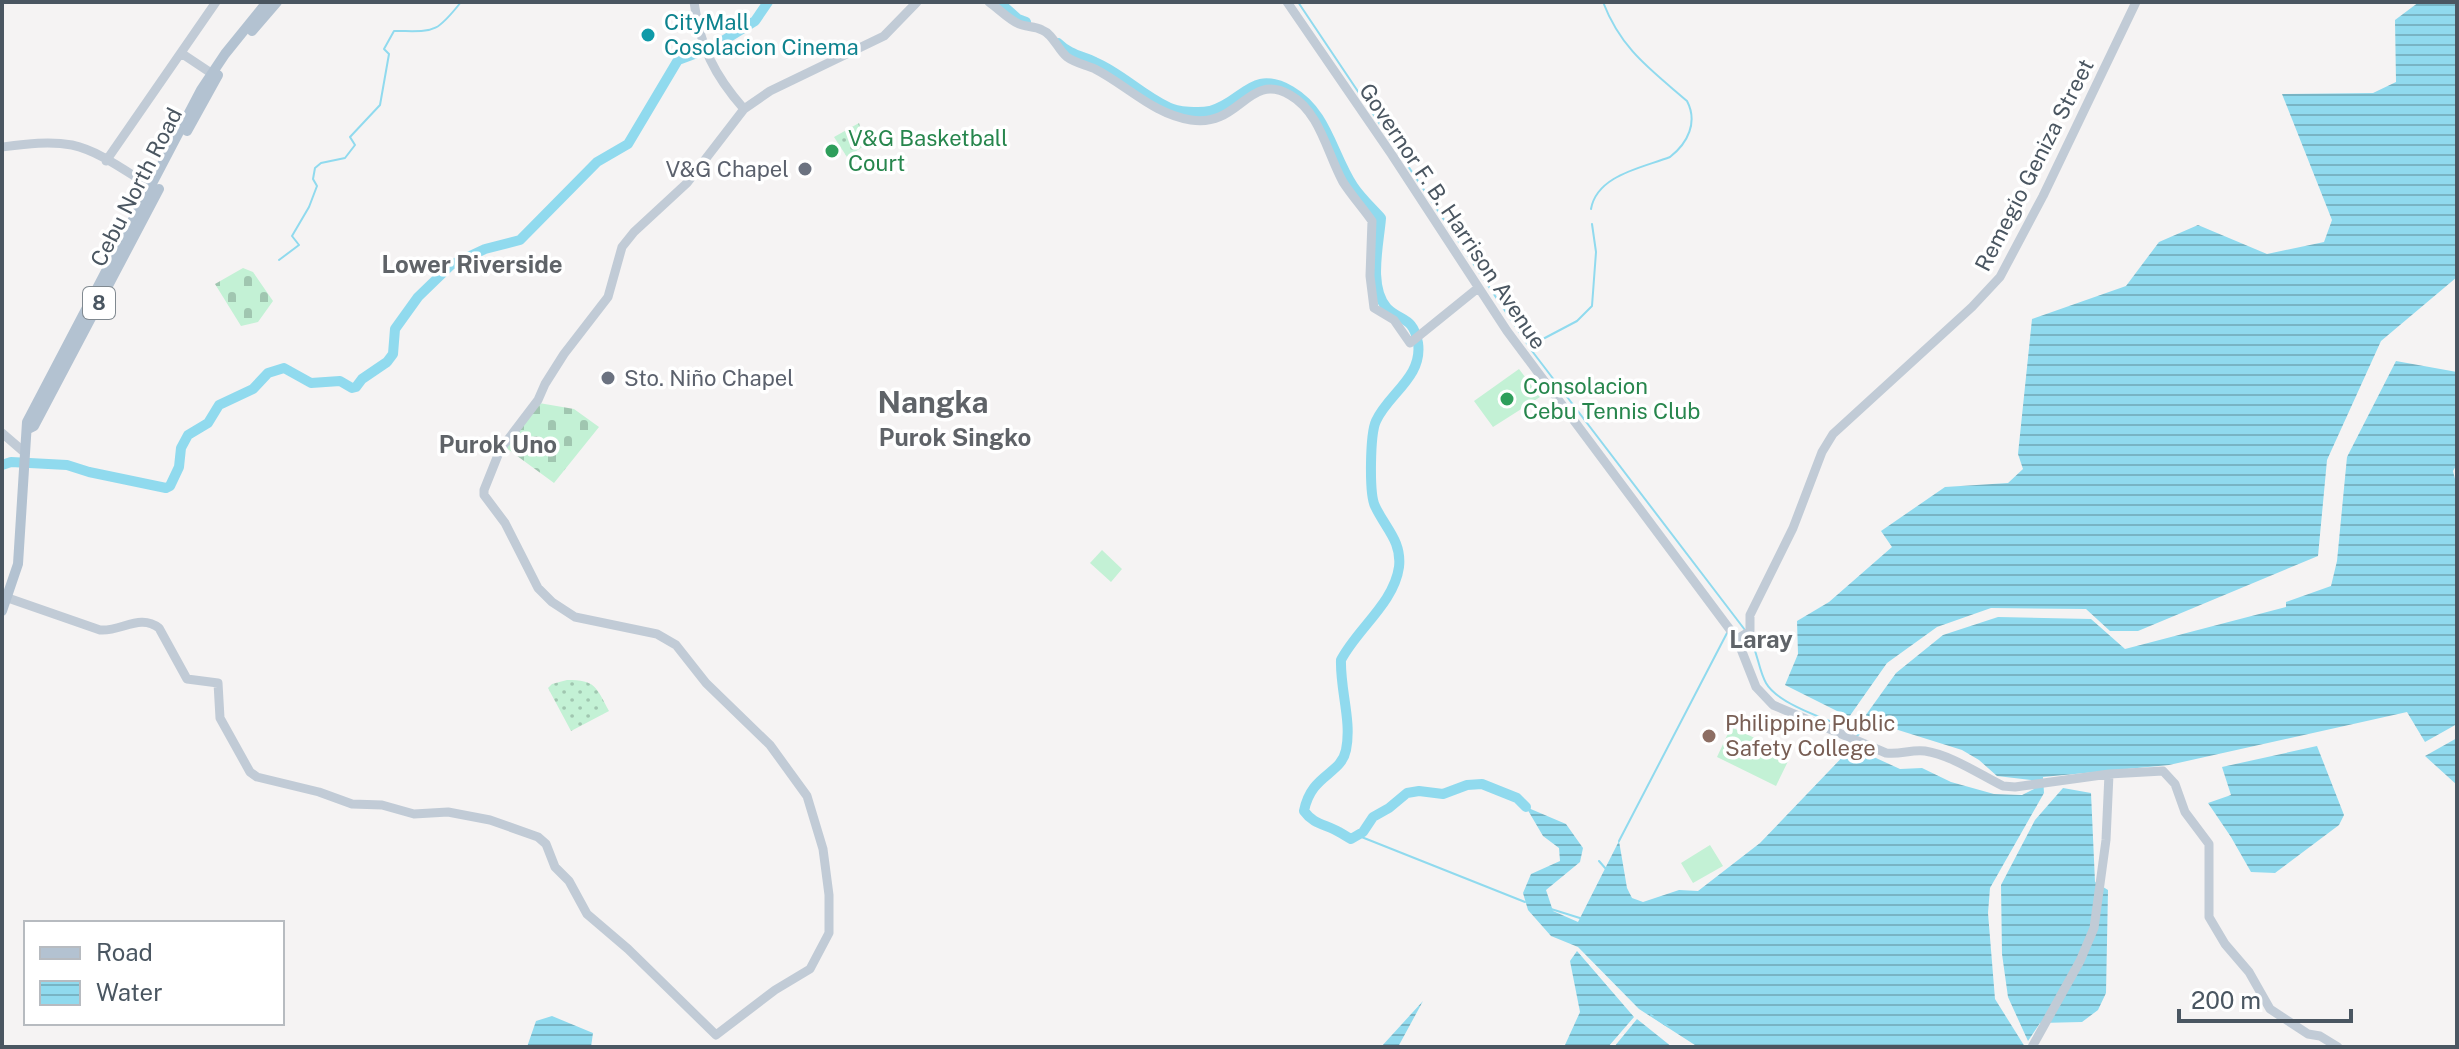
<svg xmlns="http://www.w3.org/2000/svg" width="2459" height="1049" font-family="'Public Sans',sans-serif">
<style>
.grass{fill:#c3f1d5}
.cemetery{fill:url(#cemetery-stones)}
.park{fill:url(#park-dots)}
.water{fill:url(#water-rules)}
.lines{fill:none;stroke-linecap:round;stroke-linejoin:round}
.stream{stroke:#90daee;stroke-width:2}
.river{stroke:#90daee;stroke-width:10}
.secondary{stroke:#c1cbd6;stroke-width:9}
.primary{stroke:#b3c2d1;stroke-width:10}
.culture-dot{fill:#0f9aa8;stroke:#fff;stroke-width:3}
.leisure-dot{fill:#2e9e5b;stroke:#fff;stroke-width:3}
.worship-dot{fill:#6b7280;stroke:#fff;stroke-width:3}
.education-dot{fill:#8d6e63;stroke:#fff;stroke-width:3}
.labels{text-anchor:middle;stroke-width:7;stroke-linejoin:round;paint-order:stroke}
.shield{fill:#fff;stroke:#808990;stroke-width:2}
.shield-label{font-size:20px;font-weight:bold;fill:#4a5661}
.culture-label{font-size:22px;fill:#0d838f;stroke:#fff;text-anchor:start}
.leisure-label{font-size:22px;fill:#27864d;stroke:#fff;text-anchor:start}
.street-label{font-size:22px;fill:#4a5661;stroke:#fff}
.worship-label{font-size:22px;fill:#5b616d;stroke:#fff;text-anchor:end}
.education-label{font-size:22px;fill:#785e54;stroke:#fff;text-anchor:start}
.neighbourhood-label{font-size:24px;font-weight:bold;fill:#5f6368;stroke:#fff}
.district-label{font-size:30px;font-weight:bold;fill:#5f6368;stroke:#fff}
</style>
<defs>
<pattern id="cemetery-stones" width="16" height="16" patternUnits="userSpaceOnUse" patternTransform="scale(2)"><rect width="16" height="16" fill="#c3f1d5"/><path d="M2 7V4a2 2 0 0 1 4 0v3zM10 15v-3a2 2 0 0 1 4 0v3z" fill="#a0c6b0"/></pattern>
<pattern id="park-dots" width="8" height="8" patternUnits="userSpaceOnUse" patternTransform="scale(2)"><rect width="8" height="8" fill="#c3f1d5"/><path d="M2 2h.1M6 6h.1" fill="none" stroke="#a0c6b0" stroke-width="1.8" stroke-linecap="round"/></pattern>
<pattern id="water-rules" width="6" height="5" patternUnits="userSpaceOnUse" patternTransform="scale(2)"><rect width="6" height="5" fill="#90daee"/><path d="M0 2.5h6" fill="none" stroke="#78b4c4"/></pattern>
</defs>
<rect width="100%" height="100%" fill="#f5f3f3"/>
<path class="grass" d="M1519 369 1540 397 1493 427 1474 401Z
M1102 550 1122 569 1111 582 1090 563Z
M1731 727 1791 755 1776 786 1717 757Z
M1710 845 1723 866 1693 883 1681 863Z"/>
<path class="cemetery" d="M243 268 253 272 273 301 258 322 241 326 215 284Z
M539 403 574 409 599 427 554 483 505 447Z"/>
<path class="park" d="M859 123 864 138 867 137 870 142 847 157 834 137Z
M567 680C596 680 596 687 609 711L571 731 548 688 552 684Z"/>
<path class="water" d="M2419 2H2457V277L2381 341 2327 460 2318 556 2138 631H2110L2086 609 1991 608 1937 627 1887 663 1849 717 1785 685 1798 654 1797 621 1829 602 1892 547 1881 531 1945 487 2008 483 2023 469 2018 454 2032 319 2126 286 2159 242 2198 225 2267 254 2324 242 2332 220 2282 94 2373 93 2396 82 2395 20Z
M2396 361 2457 372V464L2453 471 2457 487V724L2425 742 2407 712 2169 765 2043 777 2044 793 1990 888 1988 913 1995 999 2025 1047H1698L1639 1009 1578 947 1551 936 1528 910 1523 893 1531 874 1560 861 1559 848 1543 836 1526 807 1566 824 1583 848 1580 862 1546 890 1553 911 1578 922 1619 841 1627 888 1632 898 1643 902 1679 890 1698 891 1760 843 1852 747 1900 769 1922 768 1951 782 1994 794 2022 795 2034 789 2031 780 1997 776 1979 760 1962 750 1863 719 1896 673 1943 635 1998 617 2091 619 2125 649 2286 607V602L2331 586 2337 561 2347 457Z
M2457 738V785L2425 756Z
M2317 746 2344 815 2339 825 2275 873 2251 872 2231 837 2208 803 2231 795 2222 767Z
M2063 788 2091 793 2095 882 2108 890 2106 993 2098 1010 2082 1022 2040 1023 2028 1041 2008 997 2002 954 2001 885 2035 820Z
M1577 951 1634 1017 1608 1047 1565 1045 1580 1012 1570 961Z
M1423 1001 1398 1047H1381Z
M552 1016 593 1033 591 1047H527L536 1021Z
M1637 1019 1672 1047H1614Z"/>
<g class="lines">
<path class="stream" d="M1298 2 1532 351 1745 630
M1591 209C1597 175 1642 168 1670 157 1688 143 1698 122 1687 101 1650 69 1621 49 1603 2
M279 260 299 245 292 236 309 207 317 186 313 179 315 168 321 163 345 158 355 145 350 137 380 105 389 54 384 49 394 31C434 31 435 35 461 2
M1532 351 1541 340 1577 321 1592 306 1596 252 1592 224
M1748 635C1758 651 1758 669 1766 683 1779 706 1835 722 1860 733
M1857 736 1871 720
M1359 836 1525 902
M1619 841 1727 633
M1599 861 1606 869
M1551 909 1583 919
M1651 1015 1669 1027"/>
<path class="river" d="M999 2 1018 19 1026 22
M1058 43C1069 54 1082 56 1095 62 1121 73 1142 95 1168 107 1177 112 1200 113 1210 111 1244 102 1251 68 1291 91 1327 112 1332 154 1353 186 1361 198 1372 208 1381 218 1379 244 1368 287 1387 308 1401 322 1413 316 1418 343 1423 377 1388 394 1376 421 1370 434 1369 494 1375 506 1385 528 1402 541 1399 567 1394 603 1357 629 1341 660 1340 690 1352 721 1346 750 1341 775 1311 774 1304 811 1314 825 1326 824 1339 832 1343 834 1347 837 1351 839L1363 832 1373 817 1389 808 1407 793 1419 791 1443 794 1467 785 1482 784 1517 798 1526 807
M2 465 11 462 67 465 89 472 166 488 170 486 179 467 181 448 188 435 208 423 219 405 253 389 268 373 284 368 311 383 340 381 352 388 356 387 362 379 387 362 393 354 395 329 418 297 451 265 485 249 520 240 597 162 628 144 678 60 713 47 755 21 768 2"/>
<path class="secondary" d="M694 2C700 46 714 75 744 109
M989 2C999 9 1008 19 1019 24 1026 27 1035 26 1042 30 1053 34 1058 50 1067 57 1075 63 1086 65 1095 69 1128 86 1153 114 1191 120 1240 128 1248 71 1290 95 1320 112 1327 153 1343 182 1352 196 1363 208 1372 221L1370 276 1374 308 1394 320 1410 343 1478 288
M1287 2 1392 155 1507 331 1737 639 1756 687 1773 705 1886 753C1900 755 1912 749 1925 751 1951 755 1979 774 2003 786L2015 787 2109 774 2163 771 2175 784 2185 812 2209 844V917L2225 944 2249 972 2270 1009 2308 1034 2320 1036 2338 1047
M181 53 217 77
M2 147C26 144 49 141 72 145 100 151 128 173 152 187
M106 161 216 2
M2 433 24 452
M8 598 100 630C121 632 140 613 159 628L187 679 218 683 220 718 250 772 257 777 319 792 352 804 382 805 414 814 448 812 490 820 538 837 546 844 555 867 569 881 587 914 628 949 716 1035 775 990 810 969 829 933V895L823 849 807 796 770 745 706 683 676 645 657 634 575 617 552 602 538 588 505 523 484 495V490L500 450 538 400 545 384 564 354 608 297 622 247 634 232 687 183 744 109 770 91 884 36 917 2
M1737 639 1750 631V615L1793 528 1822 452 1833 434 1972 307 2000 277 2043 196 2136 2
M2032 1047 2080 961 2094 928 2106 840 2109 774"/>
<path class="primary" d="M252 31 277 2
M187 131 218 75
M28 429 34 426 159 189
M2 611 18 564 27 422 201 90 225 54 267 2"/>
</g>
<circle class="culture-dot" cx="648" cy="35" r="8"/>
<g class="leisure-dot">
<circle cx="832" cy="151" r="8"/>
<circle cx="1507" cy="399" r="8"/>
</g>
<g class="worship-dot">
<circle cx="805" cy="169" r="8"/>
<circle cx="608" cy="378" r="8"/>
</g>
<circle class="education-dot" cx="1709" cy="736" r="8"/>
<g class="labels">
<rect class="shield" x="83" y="287" width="32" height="32" rx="6"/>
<g class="shield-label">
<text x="99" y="310">8</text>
</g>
<g class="culture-label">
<text x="664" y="30">CityMall<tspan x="664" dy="25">Cosolacion Cinema</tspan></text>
</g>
<g class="leisure-label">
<text x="848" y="146">V&amp;G Basketball<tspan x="848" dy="25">Court</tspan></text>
<text x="1523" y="394">Consolacion<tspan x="1523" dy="25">Cebu Tennis Club</tspan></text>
</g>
<g class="street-label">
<text transform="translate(2034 165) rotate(-63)" y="8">Remegio Geniza Street</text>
<text transform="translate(136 187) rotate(-63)" y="8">Cebu North Road</text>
<text transform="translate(1453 216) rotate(56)" y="8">Governor F. B. Harrison Avenue</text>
</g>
<g class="worship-label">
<text x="789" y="177">V&amp;G Chapel</text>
<text x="624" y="386" text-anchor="start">Sto. Niño Chapel</text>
</g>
<g class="education-label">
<text x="1725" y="731">Philippine Public<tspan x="1725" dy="25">Safety College</tspan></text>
</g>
<g class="neighbourhood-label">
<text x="472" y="273">Lower Riverside</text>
<text x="955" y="446">Purok Singko</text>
<text x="498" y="453">Purok Uno</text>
<text x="1761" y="648">Laray</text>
</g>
<g class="district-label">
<text x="933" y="413">Nangka</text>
</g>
</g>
<rect width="2459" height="1049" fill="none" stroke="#4a5661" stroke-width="8"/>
<rect x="24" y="921" width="260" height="104" fill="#ffffff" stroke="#b7bbc0" stroke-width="2"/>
<rect x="40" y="947" width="40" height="12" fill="#b3c2d1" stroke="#b7bbc0" stroke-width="2"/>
<text x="96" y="961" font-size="24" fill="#4a5661">Road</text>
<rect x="40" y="981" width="40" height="24" fill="url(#water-rules)" stroke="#b7bbc0" stroke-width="2"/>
<text x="96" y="1001" font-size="24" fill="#4a5661">Water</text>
<path d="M2179 1009v12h172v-12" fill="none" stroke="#4a5661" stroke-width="4"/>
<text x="2191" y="1009" font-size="24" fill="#4a5661" stroke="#ffffff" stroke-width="6" paint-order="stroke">200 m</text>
</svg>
